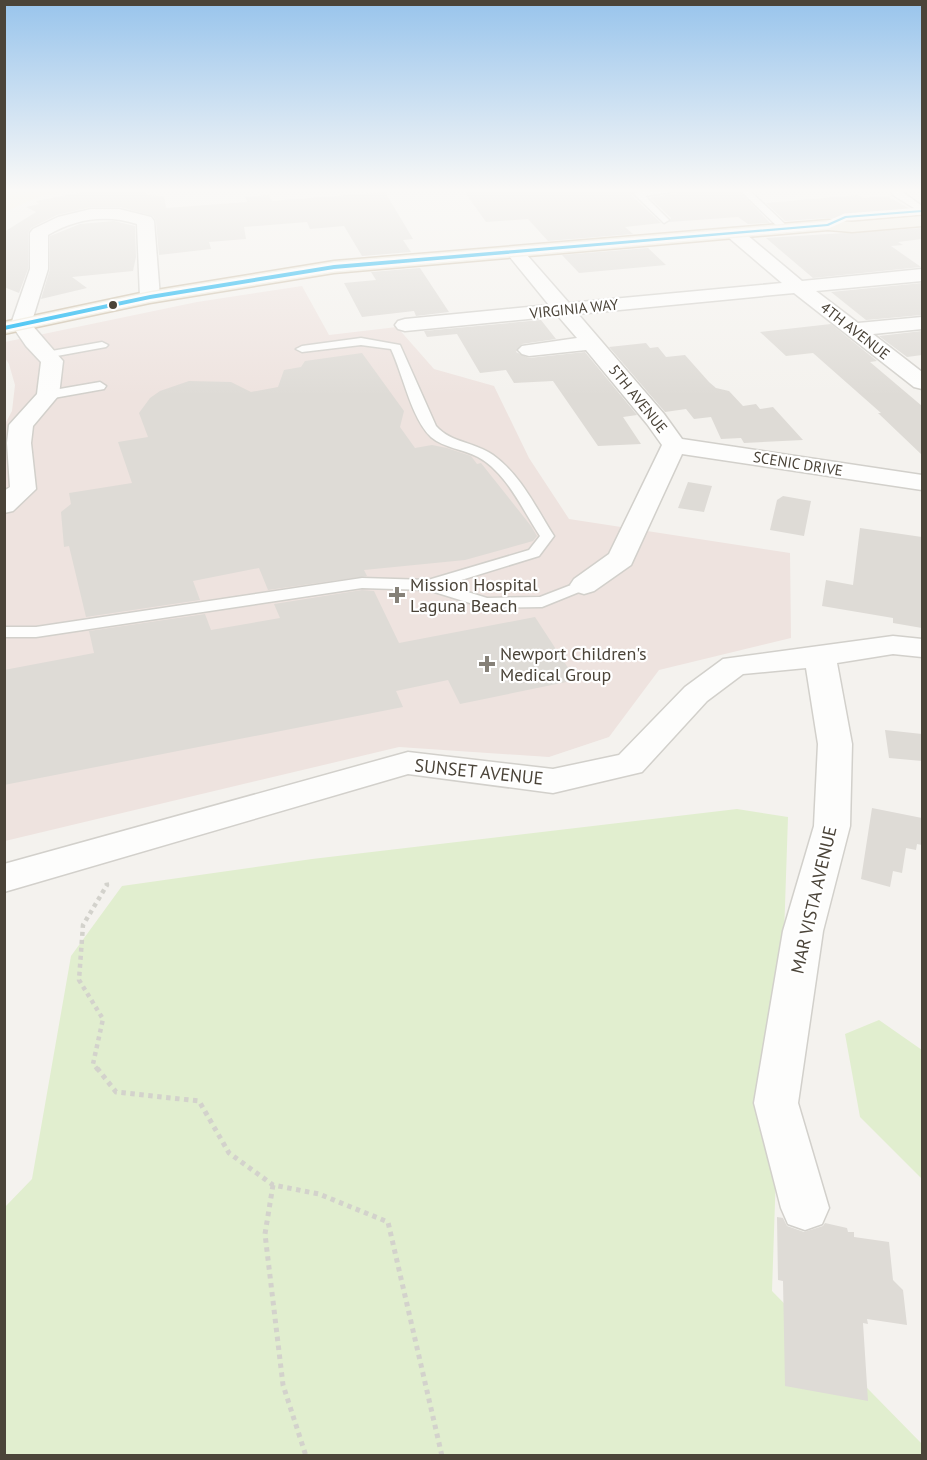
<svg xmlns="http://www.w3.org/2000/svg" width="927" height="1460" font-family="'PT Sans',sans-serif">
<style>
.medical{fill:#eee3df}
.green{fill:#e1eecf}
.sand{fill:#f7f0da}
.building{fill:#dedbd6}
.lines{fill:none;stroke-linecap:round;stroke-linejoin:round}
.service-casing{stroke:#d2d0cb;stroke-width:3}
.minor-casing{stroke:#d2d0cb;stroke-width:3}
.trunk-casing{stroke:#ccbfa9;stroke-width:3}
.path-far1{stroke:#d3d2cc;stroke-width:4.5;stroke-dasharray:4 4;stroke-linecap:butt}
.path{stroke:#d3d2cc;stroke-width:5;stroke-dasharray:4.5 4.5;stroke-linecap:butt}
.service{fill:#fdfdfc;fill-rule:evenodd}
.minor{fill:#fdfdfc;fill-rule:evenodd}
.trunk{fill:#f0ece0;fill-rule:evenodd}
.bus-1-casing{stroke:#fff;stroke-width:5}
.bus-1{fill:#00aff2;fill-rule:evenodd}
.bus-dot{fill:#4b4439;stroke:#fff;stroke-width:2}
.poi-dot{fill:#868178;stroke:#fff;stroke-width:2}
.labels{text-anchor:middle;stroke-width:4.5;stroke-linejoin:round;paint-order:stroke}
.far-street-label{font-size:15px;fill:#4b4439;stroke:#fff}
.poi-label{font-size:18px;fill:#4b4439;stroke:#fff;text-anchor:start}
.street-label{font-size:18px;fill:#4b4439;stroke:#fff}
</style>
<rect width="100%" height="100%" fill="#f4f2ee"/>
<path class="medical" d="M302 286 329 335 397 327 434 369 494 386 529 458 569 519 790 553 791 638 659 670 609 737 549 757 399 747 5 841 4 426 12 411 15 385 9 364 5 358V342L197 302Z"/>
<path class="green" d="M737 809 788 817 772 1291 922 1444V1455L5 1456V1207L32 1179 71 956 122 886 312 859Z
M879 1020 922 1050V1179L860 1117 845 1034Z"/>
<path class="sand" d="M5 191H71L40 196 5 212Z"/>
<path class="building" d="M88 191 146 192 145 195 164 196 166 208 247 202 245 197 269 195 272 201 385 192 413 239 403 240 411 252 362 256 344 226 310 229 307 222 244 227 246 239 209 242 211 249 159 255 156 221 153 216 120 207H91L57 215 31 228 28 233V269L19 293 4 287V232L36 212 26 207 39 204 36 201Z
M464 191H634L632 196 661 223 625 227 633 234 548 241 528 219 486 222Z
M690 191H739L770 223 748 224 738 217 669 222 671 218 650 198Z
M858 195 863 198 887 196 919 214 852 220 828 218 785 221 766 203Z
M114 221 135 226 136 257 133 271 72 277 87 288 41 299 50 269V236L80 224Z
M922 228V239L898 242 903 245 891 246 921 267 813 278 766 238Z
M648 248 666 265 579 273 562 255Z
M420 268 449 312 416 316 414 311 362 317 344 283 376 280 371 272Z
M922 283V315L866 320 831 292Z
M541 320 556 339 522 344 516 352 529 358 585 352 637 415 623 417 641 444 598 446 553 381 514 383 506 370 480 373 457 334 427 337 424 331Z
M831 324 877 361 870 362 922 406V455L878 413H881L813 353 786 356 760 332Z
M922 331V355L907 357 879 336Z
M646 343 650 348 658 347 666 357 685 355 709 382 716 388 729 391 743 406 756 404 760 409 773 407 803 440 744 443 741 438 721 439 711 417 694 419 686 409 665 412 609 347Z
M362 353 404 411 400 427 415 448 432 445 447 448 471 456 477 464 481 463 531 526 537 536 533 541 465 560 364 570 367 576 268 590 259 568 193 581 200 600 86 617 69 546 64 547 61 512 71 504 69 493 132 483 118 442 148 437 139 413 150 398 160 391 189 381 231 382 251 392 278 387 284 370 301 367 305 361Z
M688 482 712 486 704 512 678 508Z
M783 496 811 501 804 536 770 530 777 500Z
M860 528 922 537V628L893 623V618L822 606 826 580 853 585Z
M362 590 374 591 399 643 535 617 576 680 460 704 448 680 396 691 403 707 4 785V670L94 653 89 631 205 614 211 630 280 618 274 604Z
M885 730 922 734V761L889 758Z
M872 808 922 818V845L917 844 916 850 906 848 902 873 893 871 890 887 861 879Z
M777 1217 783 1218 787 1226 804 1232 823 1226 825 1223 847 1228 848 1232H854V1237L889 1242 893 1280 903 1290 907 1325 867 1319 868 1324 863 1323 868 1401 785 1386 783 1281 778 1280Z"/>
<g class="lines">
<defs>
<path id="service" d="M678 191 645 196 669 220 664 223 634 194 639 191Z
M741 191H750L788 227V231H782Z
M892 191H901L922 206V213L893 195Z
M361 338 400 345 436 426C451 443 475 442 493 455 521 475 536 508 554 536L539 556 445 585 487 598 540 597 584 580 592 585 589 588 542 607 486 608 428 590 362 588 36 637H4V627H36L362 578 428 580 529 550 540 536C522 509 507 473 478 457 463 449 444 448 431 437 411 418 403 374 391 349L361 345 302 352 296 349 302 346Z
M102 342 108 345 106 347 46 358 40 355 46 352Z
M100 382 106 386 104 389 48 399 42 395 48 391Z"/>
<path id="minor" d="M91 209H119L151 217 154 221 160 297 157 301H143L140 297 137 224C106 214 75 219 48 235V269L31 324 63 361 59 395 33 426 31 443 36 489 13 511 4 513V491L10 487 7 443 9 425 37 394 41 362 26 346 11 324 30 269V233L33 229 58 217Z
M734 228 740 229 802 281 922 269V281L816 291 858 323 922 317V329L873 334 922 372V389L914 387 794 293 578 314 664 414 682 439 922 475V490L682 454 631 565 594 591 584 594 574 591 570 585 574 579 609 554 662 445 647 424 586 350 529 356 522 354 518 350 522 346 577 338 558 316 405 331 398 329 395 325 398 321 405 319 549 305 505 251 508 247H520L569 303 782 283 728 237 725 233 728 229Z
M893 636 922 639V657L893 654 837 663 852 744 850 826 823 931 798 1103 829 1208 822 1224 805 1230 788 1224 781 1208 754 1103 783 931 814 826 818 744 806 668 743 674 707 701 642 772 553 793 408 774 4 892V864L408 752 553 769 619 755 685 687 723 659Z"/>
<path id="trunk" d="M922 216V226L852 232 828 230 334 273 150 303 4 334V322L150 291 334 261 828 220 852 222Z"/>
</defs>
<use href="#service" class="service-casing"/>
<use href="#minor" class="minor-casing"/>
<use href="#trunk" class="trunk-casing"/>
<path class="path-far1" d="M98 1070 93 1064 103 1019 79 980 83 925 107 885 106 879"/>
<path class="path" d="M97 1068 116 1092 199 1101 229 1153 273 1185 319 1194 388 1222 442 1456
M273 1185 265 1234 283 1385 306 1456"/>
<use href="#service" class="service"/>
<use href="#minor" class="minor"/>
<use href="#trunk" class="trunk"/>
<defs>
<path id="bus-1" d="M922 210V212L846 218 828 226 334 269 150 299 4 330V326L150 295 334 265 827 224 845 216Z"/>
</defs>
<use href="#bus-1" class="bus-1-casing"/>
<use href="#bus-1" class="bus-1"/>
</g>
<linearGradient id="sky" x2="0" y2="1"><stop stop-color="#98c4ec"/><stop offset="0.48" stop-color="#faf9f7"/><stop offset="1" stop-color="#faf9f7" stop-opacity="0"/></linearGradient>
<rect width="927" height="396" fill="url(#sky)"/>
<circle class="bus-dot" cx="113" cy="305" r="5"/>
<g class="poi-dot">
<path d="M394 586h6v6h6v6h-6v6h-6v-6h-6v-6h6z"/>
<path d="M484 655h6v6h6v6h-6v6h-6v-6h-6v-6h6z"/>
</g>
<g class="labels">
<g class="far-street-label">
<text transform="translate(574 309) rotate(-6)" y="5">VIRGINIA WAY</text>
<text transform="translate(855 331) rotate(38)" y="5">4TH AVENUE</text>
<text transform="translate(638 399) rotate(51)" y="5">5TH AVENUE</text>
<text transform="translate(798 464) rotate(9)" y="5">SCENIC DRIVE</text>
</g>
<g class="poi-label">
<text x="410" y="591">Mission Hospital<tspan x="410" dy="21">Laguna Beach</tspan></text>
<text x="500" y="660">Newport Children's<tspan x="500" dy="21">Medical Group</tspan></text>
</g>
<g class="street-label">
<text transform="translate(479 772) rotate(6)" y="6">SUNSET AVENUE</text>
<text transform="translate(814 900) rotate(-77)" y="6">MAR VISTA AVENUE</text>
</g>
</g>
<rect width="927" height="1460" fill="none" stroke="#4b4439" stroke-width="12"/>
</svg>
